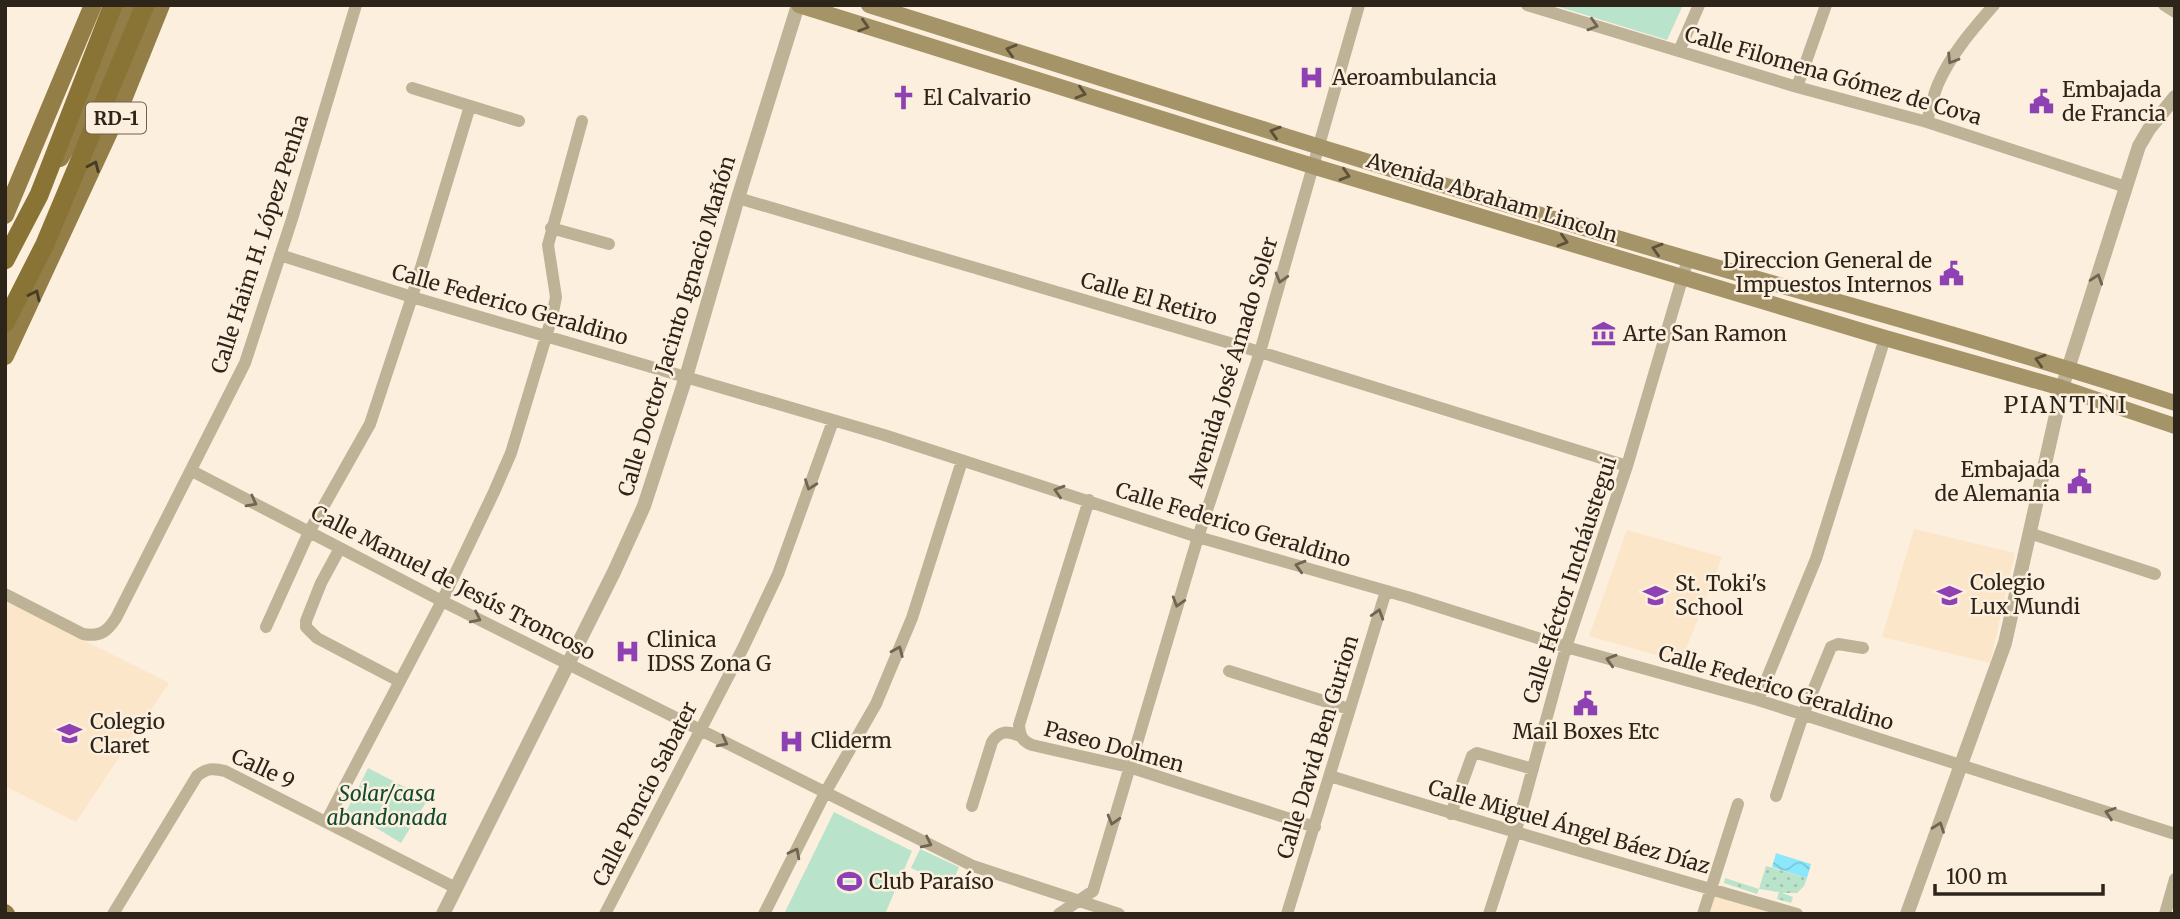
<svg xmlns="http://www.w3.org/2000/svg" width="2180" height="919" font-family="Merriweather,serif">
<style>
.built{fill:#fbe6c9}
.grass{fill:url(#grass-dots)}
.green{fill:#b9e3ca}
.water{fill:url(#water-waves)}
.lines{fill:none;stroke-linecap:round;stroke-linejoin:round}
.minor{stroke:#beb396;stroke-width:12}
.tertiary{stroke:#beb396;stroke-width:14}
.secondary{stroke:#a59468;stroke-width:16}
.primary{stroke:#927e46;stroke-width:18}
.trunk{stroke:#8a7435;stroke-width:19}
.oneway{stroke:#6e6552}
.oneway2{stroke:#5d5139}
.oneway3{stroke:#463b25}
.labels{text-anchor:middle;stroke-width:5;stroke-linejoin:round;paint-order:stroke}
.shield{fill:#fdefde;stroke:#6b6255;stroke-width:2}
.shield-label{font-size:19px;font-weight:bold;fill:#2d251a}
.street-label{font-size:21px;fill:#2d251a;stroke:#fdefde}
.poi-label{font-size:21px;fill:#2d251a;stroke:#fdefde;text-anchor:start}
.park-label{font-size:21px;font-style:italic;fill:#114a30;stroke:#fdefde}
.neighbourhood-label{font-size:23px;letter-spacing:2px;fill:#2d251a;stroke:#fdefde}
</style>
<defs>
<pattern id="grass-dots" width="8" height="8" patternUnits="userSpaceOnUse" patternTransform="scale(1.75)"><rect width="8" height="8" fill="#b9e3ca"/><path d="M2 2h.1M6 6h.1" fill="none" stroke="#9fc3ad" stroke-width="1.8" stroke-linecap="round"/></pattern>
<pattern id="water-waves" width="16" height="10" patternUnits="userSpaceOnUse" patternTransform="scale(1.75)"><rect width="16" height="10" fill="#8be8fc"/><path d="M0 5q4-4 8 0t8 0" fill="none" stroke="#78c7d7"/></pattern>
</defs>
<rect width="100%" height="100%" fill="#fdefde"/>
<path class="built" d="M1914 529 2015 553 1990 663 1882 637Z
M1627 530 1722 557 1681 662 1589 636Z
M5 601 169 683 76 822 5 786Z
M1716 893 1782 914H1709Z"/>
<path class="grass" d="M1766 866 1807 878 1804 886 1797 893H1782L1793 897 1791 903 1777 899 1779 892 1759 889 1757 894 1724 883 1725 878 1759 889Z"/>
<path class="green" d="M1553 5H1683L1667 40Z
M368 768 428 799 401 843 347 810Z
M834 812 912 851 885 914H784Z
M920 849 959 867 951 886 911 868Z"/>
<path class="water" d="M1776 853 1811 864 1807 878 1772 867Z"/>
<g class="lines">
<path class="minor" d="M1527 5 1797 87 1927 122 2126 187
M2164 5 2175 12
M1679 51 1699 5
M1797 87 1826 5
M412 88 519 121
M1927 122C1930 109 1933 96 1938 84 1951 54 1973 29 1994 5
M738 198 1260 352 1627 466
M551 228 609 244
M280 255 412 297 884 435 1198 537 1411 598 1566 647 1758 700 2175 834
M192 471 442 601 973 866 1119 914
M1089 500 1019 725C1020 736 1022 741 1032 745L1129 767 1315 827
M2029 533 2155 574
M340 548 321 583 306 621V627L317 638 399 681
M5 594 83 634C100 637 107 632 116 618L245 363 292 219 356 5
M266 627 309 532 370 424 412 297 470 106
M1229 671 1349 709
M1758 700 1816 559 1885 338
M1330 776C1485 824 1641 869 1797 914
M1776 796 1803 715 1831 647 1838 644 1863 648
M972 806 992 742C1000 730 1008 731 1020 736
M1451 814 1472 756 1477 753 1533 769
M326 822 442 601 494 492 511 453 552 317 556 297 548 245 582 121
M113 914 197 776C207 768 213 768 225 771L456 888
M605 914 743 648 778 574 833 421
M764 914 825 793 876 704 912 618 962 461
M1059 914 1093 891 1198 537 1260 352 1359 5
M1287 914 1386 591
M1489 914 1515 834 1566 647 1627 466 1688 259
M1703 914 1738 804
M2165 914 2175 879"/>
<path class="tertiary" d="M443 914 614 572 644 506 686 377 738 198 798 5
M1907 914 2005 643 2062 388 2139 146 2149 129 2175 97"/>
<path class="secondary" d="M799 5 1319 168 1885 338 2062 388 2175 426
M869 5C1142 91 1414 178 1688 259 1851 306 2014 350 2175 403"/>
<path class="primary" d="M60 158 88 110 129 5
M5 215 93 5
M5 356 116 117 161 5
M5 913 6 914"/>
<path class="trunk" d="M5 260 39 195 113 5
M5 323 45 244 145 5"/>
</g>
<defs><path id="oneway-chevron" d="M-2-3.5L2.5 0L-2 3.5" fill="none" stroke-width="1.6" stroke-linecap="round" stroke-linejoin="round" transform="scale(1.75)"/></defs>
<g class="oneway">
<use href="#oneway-chevron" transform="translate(1593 25) rotate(17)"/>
<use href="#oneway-chevron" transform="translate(1952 59) rotate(122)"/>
<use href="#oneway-chevron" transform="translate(1281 278) rotate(106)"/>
<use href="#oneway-chevron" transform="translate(2097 279) rotate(-72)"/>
<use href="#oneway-chevron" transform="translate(810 485) rotate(110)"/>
<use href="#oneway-chevron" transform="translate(1059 491) rotate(-163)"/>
<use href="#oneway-chevron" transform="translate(252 502) rotate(28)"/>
<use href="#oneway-chevron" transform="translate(1300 566) rotate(-164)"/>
<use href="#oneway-chevron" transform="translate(1178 602) rotate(107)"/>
<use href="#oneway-chevron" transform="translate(1378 614) rotate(-73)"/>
<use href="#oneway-chevron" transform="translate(476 618) rotate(26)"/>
<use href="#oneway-chevron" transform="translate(898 651) rotate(-67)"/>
<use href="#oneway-chevron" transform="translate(1611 660) rotate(-164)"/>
<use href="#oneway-chevron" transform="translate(723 742) rotate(27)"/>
<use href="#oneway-chevron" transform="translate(2110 813) rotate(-162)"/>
<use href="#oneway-chevron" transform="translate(1113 820) rotate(106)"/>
<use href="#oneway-chevron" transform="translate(1939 827) rotate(-70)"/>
<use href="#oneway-chevron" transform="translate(927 843) rotate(26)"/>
<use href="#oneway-chevron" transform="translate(795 853) rotate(-63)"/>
</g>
<g class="oneway2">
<use href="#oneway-chevron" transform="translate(864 26) rotate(17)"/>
<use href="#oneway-chevron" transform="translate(1011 50) rotate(-163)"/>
<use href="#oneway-chevron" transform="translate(1081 93) rotate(17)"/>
<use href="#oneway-chevron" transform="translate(1275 132) rotate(-163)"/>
<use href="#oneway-chevron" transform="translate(1345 175) rotate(17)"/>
<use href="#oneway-chevron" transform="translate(1563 241) rotate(17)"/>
<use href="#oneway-chevron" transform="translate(1657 249) rotate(-163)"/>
<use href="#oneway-chevron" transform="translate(2040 360) rotate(-164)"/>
</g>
<g class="oneway3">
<use href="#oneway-chevron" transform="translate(94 166) rotate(-66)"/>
<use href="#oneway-chevron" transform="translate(35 295) rotate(-64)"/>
</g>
<defs>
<symbol id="hospital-bare" viewBox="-9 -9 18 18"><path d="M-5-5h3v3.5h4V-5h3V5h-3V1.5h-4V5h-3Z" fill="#8d41b2" stroke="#fdefde" stroke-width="2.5" paint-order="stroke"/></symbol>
<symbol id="church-bare" viewBox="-9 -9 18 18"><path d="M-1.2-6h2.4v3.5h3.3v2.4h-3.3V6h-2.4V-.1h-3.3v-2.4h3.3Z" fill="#8d41b2" stroke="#fdefde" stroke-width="2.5" paint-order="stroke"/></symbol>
<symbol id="civic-bare" viewBox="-9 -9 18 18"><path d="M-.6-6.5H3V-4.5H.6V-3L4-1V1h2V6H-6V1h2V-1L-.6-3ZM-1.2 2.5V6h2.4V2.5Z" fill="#8d41b2" stroke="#fdefde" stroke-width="2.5" paint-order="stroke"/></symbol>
<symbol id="museum-bare" viewBox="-9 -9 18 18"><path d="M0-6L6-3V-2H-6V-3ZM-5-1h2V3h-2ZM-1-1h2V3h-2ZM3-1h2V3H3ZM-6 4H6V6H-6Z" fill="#8d41b2" stroke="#fdefde" stroke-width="2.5" paint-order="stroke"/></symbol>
<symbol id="school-bare" viewBox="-9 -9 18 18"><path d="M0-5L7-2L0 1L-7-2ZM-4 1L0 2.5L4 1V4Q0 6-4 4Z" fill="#8d41b2" stroke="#fdefde" stroke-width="2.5" paint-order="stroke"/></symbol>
<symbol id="stadium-bare" viewBox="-9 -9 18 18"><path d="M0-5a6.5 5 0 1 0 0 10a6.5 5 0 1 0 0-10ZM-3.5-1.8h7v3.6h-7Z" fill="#8d41b2" stroke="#fdefde" stroke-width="2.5" paint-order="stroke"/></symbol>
</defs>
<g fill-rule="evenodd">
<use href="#hospital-bare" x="1294" y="60" width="35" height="35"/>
<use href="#church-bare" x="886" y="80" width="35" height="35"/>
<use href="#civic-bare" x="2024" y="84" width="35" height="35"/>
<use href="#civic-bare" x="1934" y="256" width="35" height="35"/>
<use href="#museum-bare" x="1586" y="316" width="35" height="35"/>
<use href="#civic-bare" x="2062" y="464" width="35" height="35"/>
<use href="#school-bare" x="1932" y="578" width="35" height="35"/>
<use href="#school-bare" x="1638" y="578" width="35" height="35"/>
<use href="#hospital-bare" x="610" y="634" width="35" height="35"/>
<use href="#civic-bare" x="1568" y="686" width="35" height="35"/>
<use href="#school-bare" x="52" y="716" width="35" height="35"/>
<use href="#hospital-bare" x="774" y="724" width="35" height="35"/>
<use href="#stadium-bare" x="832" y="864" width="35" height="35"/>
</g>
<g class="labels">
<rect class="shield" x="86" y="102.5" width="60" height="31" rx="5"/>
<g class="shield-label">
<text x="116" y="125">RD-1</text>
</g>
<g class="street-label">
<text transform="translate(1833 76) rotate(16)" y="7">Calle Filomena Gómez de Cova</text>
<text transform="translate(1492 198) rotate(17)" y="7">Avenida Abraham Lincoln</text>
<text transform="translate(260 244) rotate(-72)" y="7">Calle Haim H. López Penha</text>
<text transform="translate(1149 299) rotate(16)" y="7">Calle El Retiro</text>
<text transform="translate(510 305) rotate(16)" y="7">Calle Federico Geraldino</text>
<text transform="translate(677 326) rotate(-73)" y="7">Calle Doctor Jacinto Ignacio Mañón</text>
<text transform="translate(1233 362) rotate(-73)" y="7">Avenida José Amado Soler</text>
<text transform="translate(1233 525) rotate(17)" y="7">Calle Federico Geraldino</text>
<text transform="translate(1570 580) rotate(-72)" y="7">Calle Héctor Incháustegui</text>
<text transform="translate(453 583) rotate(27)" y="7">Calle Manuel de Jesús Troncoso</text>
<text transform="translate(1776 688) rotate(17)" y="7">Calle Federico Geraldino</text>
<text transform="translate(1114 747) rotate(15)" y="7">Paseo Dolmen</text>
<text transform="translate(1318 747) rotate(-73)" y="7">Calle David Ben Gurion</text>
<text transform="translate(263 769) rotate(25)" y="7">Calle 9</text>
<text transform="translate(645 794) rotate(-63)" y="7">Calle Poncio Sabater</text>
<text transform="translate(1569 827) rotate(16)" y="7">Calle Miguel Ángel Báez Díaz</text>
</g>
<g class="poi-label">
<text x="1332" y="85">Aeroambulancia</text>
<text x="2062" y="97">Embajada<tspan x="2062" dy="24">de Francia</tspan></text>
<text x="923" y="105">El Calvario</text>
<text x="1932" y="268" text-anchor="end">Direccion General de<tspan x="1932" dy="24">Impuestos Internos</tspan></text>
<text x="1623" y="341">Arte San Ramon</text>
<text x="2060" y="477" text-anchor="end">Embajada<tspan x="2060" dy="24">de Alemania</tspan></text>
<text x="1970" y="590">Colegio<tspan x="1970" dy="24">Lux Mundi</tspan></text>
<text x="1675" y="591">St. Toki's<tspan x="1675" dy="24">School</tspan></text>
<text x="647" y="647">Clinica<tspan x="647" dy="24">IDSS Zona G</tspan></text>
<text x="90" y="729">Colegio<tspan x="90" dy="24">Claret</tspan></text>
<text x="1586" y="739" text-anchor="middle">Mail Boxes Etc</text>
<text x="811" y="748">Cliderm</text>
<text x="869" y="889">Club Paraíso</text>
</g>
<g class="park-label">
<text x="387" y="801">Solar/casa<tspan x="387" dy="24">abandonada</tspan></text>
</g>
<g class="neighbourhood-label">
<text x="2066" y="413">PIANTINI</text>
</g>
</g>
<rect width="2180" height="919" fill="none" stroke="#2d251a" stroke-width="14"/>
<path d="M1935 884v10h168v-10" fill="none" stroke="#2d251a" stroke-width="3.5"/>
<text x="1946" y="884" font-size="21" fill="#2d251a" stroke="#fdefde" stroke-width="5" paint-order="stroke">100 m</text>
</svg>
